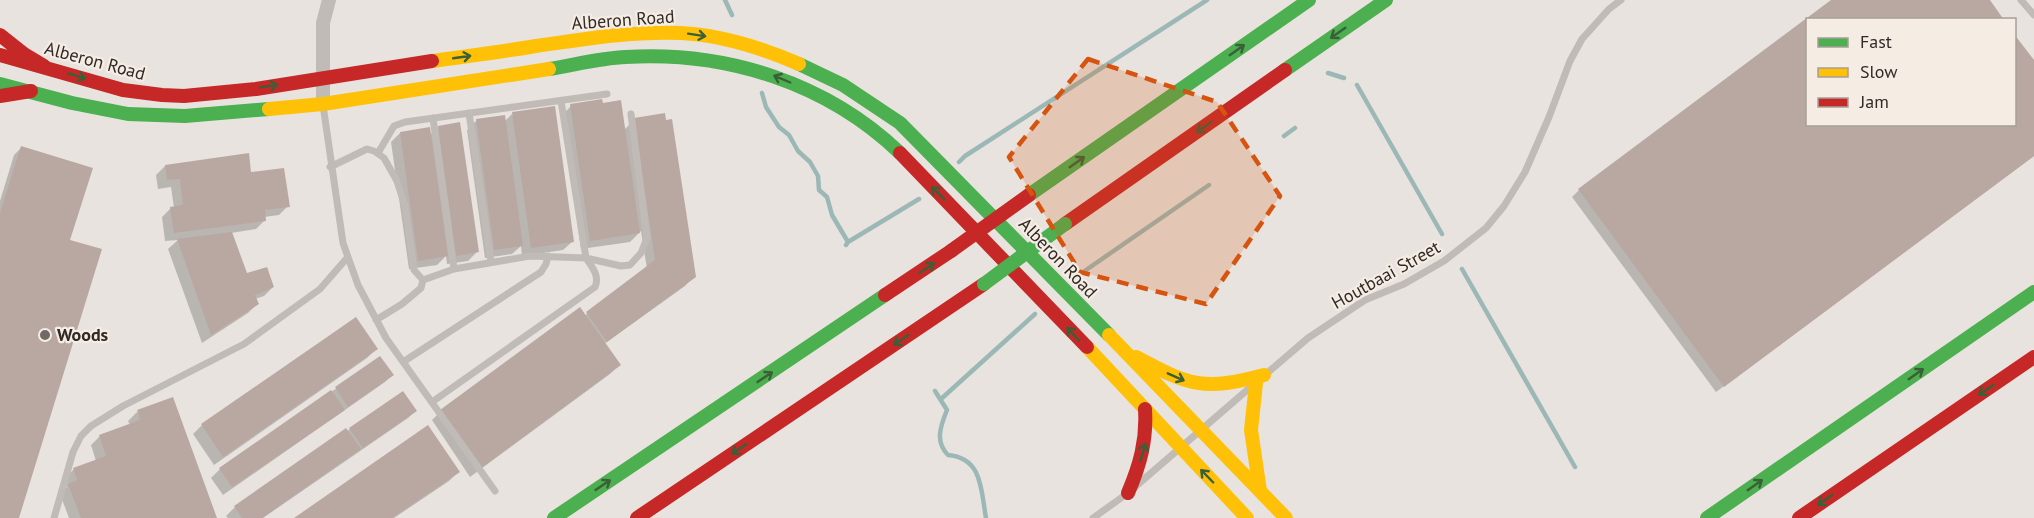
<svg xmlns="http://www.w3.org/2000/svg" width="2034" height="518" font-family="'PT Sans',sans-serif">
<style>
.shadow{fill:#0003}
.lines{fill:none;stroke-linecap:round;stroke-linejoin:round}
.stream{stroke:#9cb8b6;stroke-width:4.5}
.building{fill:#b9a8a2}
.lane{stroke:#c1bbb7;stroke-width:7}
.street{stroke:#c1bbb7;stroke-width:14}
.fast{stroke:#4caf50;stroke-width:14}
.slow{stroke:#ffc107;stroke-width:14}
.jam{stroke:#c62828;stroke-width:14}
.fast-bridge{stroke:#4caf50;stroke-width:14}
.jam-bridge{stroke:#c62828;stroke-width:14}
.oneway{stroke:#3b5f37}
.marked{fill:#d6540f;fill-opacity:0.2;stroke:#d6540f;stroke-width:4.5;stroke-dasharray:12 8;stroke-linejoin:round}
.poi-dot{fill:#706a66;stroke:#f5ede4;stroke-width:2}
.labels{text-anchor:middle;stroke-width:4.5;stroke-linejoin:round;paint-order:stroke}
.street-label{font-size:18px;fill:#302926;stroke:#f5ede4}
.poi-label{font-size:18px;font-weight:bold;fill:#302926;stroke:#f5ede4;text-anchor:start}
</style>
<rect width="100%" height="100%" fill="#e8e3de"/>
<path class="shadow" d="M1833 0H1988L1808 20V124H2014L2034 63V156L1716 392 1572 197 1579 190Z
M571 106 624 130 635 119 694 276 685 286 604 344 619 365 610 374 470 477 432 420 441 411 584 316 647 269 641 231 630 242 581 249 562 115Z
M512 114 573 241 563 250 522 256 521 246 512 254 485 258 467 130 476 121 504 122Z
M438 127 477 252 468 261 447 264 446 256 437 265 409 269 391 142 400 133 429 136Z
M21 148 69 241 18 518H0V201L14 155Z
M165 166 250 174 288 206 279 215 264 217 265 220 256 229 231 233 246 275 273 287 264 296 255 299 257 304 248 313 202 343 168 249 178 240 165 241 162 217 171 208H174L171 187 158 189 156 175Z
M355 319 376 349 367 358 214 465 193 434 202 425Z
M380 358 392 375 385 382 223 495 211 478 220 469Z
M415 411 408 418 263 518H228L226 516 235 507 350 429Z
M137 412 215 518H69L60 494 67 487 64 479 73 470 96 461 91 445 100 436 130 425 128 421Z
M458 472 449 481 394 518H297Z"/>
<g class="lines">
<path class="stream" d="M725 0 732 15
M1328 73 1344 78
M1357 85 1442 234
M762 93 766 107 779 127 789 135 798 151 810 162 818 176 819 190 827 197 832 215 848 242
M1284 136 1295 128
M959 162 965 156 1207 0
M846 245 848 242 919 199
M1462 269 1575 467
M1073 279 1209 185
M935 391 947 410C940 427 935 442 948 455 983 458 981 491 986 518
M941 399 1035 314"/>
</g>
<path class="building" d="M1831 0H1990L2004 20H1808V124H2014V34L2034 60V156L1724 387 1578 189Z
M602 99 603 103 621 100 640 233 590 241 570 104Z
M555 106 574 242 531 248 512 112Z
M665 113 666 120 672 119 696 277 607 342 586 312 655 260 634 118Z
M505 115 523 246 494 250 476 119Z
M460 122 479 252 456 256 438 126Z
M430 127 448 256 418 261 400 132Z
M21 146 93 168 70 240 102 249 19 518H0V213Z
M249 153 251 172 284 168 290 207 265 210 266 221 174 233 170 207 183 205 180 179 167 180 165 165Z
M232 232 247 273 267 267 274 287 255 295 259 304 211 335 177 239Z
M580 307 621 365 480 469 440 410Z
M356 317 378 349 223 457 201 424Z
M380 356 394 375 348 407 335 387Z
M331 390 345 410 232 487 219 468Z
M403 391 417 411 363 448 349 428Z
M173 397 217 518H81L68 484 77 480 73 468 106 456 99 435 140 420 137 410Z
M428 425 460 472 392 518H294Z
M346 428 361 449 262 518H242L234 506Z"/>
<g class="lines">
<path class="lane" d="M2021 0 2034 15
M323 105 343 243 358 285 386 338 495 491
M469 113 491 262
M433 118 454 269
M378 153 394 126 405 122 607 94
M330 167 367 149 374 151 384 158 397 181 405 206 414 270 423 280 421 288 402 304 376 320
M423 280 454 269 530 256 586 258 621 266 630 265 641 253 647 238 631 114
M403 362 541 272 546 264 548 256
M1266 374 1308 338 1365 300 1404 284 1444 261 1486 228 1504 206 1525 172 1549 117 1570 61 1582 39 1609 9 1621 0
M432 402 595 287C600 276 592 267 586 258L561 101
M1136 486 1253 385
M54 518 73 452 81 436 91 426 123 406 244 344 320 289 347 258
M1093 518 1128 493"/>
<path class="street" d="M323 104V23L329 0"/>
<path class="fast" d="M799 64 843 85 900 123 1109 335
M549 69C574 65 600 58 626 57 727 51 827 83 900 153
M1285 70 1386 0
M0 84 72 103 128 114 185 116 269 109
M1029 195 1309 0
M554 518 885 295
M1707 518 2034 292"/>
<path class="slow" d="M432 61C467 56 501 52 536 46 584 39 632 31 681 33 722 35 762 48 799 64
M269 109 323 104 549 69
M1109 335 1286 518
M1087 347 1247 518
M1136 357C1190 386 1204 391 1264 375
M1256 383 1251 430 1260 491"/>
<path class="jam" d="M0 35 24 54 44 66
M0 55 123 90 162 95 184 96 256 89 432 61
M0 96 31 91
M900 153 1087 347
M1065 224 1285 70
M885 295 951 251
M1128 493C1140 465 1147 440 1145 409
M637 518 984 284
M1799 518 2034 357"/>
<path class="fast-bridge" d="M984 284 1065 224"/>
<path class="jam-bridge" d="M951 251 1029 195"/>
</g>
<defs><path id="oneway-shaft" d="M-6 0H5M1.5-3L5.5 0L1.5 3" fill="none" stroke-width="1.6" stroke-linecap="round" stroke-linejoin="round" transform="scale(1.5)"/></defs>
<g class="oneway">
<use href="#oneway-shaft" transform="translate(1338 33) rotate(145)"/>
<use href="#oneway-shaft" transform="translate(697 35) rotate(9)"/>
<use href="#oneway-shaft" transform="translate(1237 50) rotate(-35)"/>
<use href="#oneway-shaft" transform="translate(462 57) rotate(-8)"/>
<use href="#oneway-shaft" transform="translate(77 76) rotate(17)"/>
<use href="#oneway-shaft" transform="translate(782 79) rotate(-157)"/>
<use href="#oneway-shaft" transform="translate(269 86) rotate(-7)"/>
<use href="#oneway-shaft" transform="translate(1204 127) rotate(145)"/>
<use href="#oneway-shaft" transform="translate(1077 162) rotate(-35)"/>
<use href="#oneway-shaft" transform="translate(938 193) rotate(-135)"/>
<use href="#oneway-shaft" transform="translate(927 268) rotate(-34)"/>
<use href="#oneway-shaft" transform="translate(1073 334) rotate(-133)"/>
<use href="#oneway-shaft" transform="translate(901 340) rotate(146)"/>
<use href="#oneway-shaft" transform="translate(1916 374) rotate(-35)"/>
<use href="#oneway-shaft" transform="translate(765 377) rotate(-34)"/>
<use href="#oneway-shaft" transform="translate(1176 377) rotate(24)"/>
<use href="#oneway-shaft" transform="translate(1986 390) rotate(146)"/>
<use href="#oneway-shaft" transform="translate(739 449) rotate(146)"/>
<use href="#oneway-shaft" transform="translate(1143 452) rotate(-74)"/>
<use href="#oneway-shaft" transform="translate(1207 476) rotate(-134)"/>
<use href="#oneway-shaft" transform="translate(603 485) rotate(-34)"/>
<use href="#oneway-shaft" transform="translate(1755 485) rotate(-35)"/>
<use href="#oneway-shaft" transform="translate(1825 500) rotate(145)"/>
</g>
<path class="marked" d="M1088 59 1217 102 1280 196 1206 304 1080 272 1009 157Z"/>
<circle class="poi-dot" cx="45" cy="335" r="6"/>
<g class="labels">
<g class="street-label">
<text transform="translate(623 20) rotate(-4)" y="6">Alberon Road</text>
<text transform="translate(95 61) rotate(15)" y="6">Alberon Road</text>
<text transform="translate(1058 258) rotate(46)" y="6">Alberon Road</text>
<text transform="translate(1386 275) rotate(-29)" y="6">Houtbaai Street</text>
</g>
<g class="poi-label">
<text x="57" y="341">Woods</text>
</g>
</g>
<rect x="1806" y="18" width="210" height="108" fill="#f5ede4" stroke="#a69f98" stroke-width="1.5"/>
<rect x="1818" y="38" width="30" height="9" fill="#4caf50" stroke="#a69f98" stroke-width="1.5"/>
<text x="1860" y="48" font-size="18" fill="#302926">Fast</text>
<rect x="1818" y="68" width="30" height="9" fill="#ffc107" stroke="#a69f98" stroke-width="1.5"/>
<text x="1860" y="78" font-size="18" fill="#302926">Slow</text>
<rect x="1818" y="98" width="30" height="9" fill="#c62828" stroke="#a69f98" stroke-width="1.5"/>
<text x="1860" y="108" font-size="18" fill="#302926">Jam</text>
</svg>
